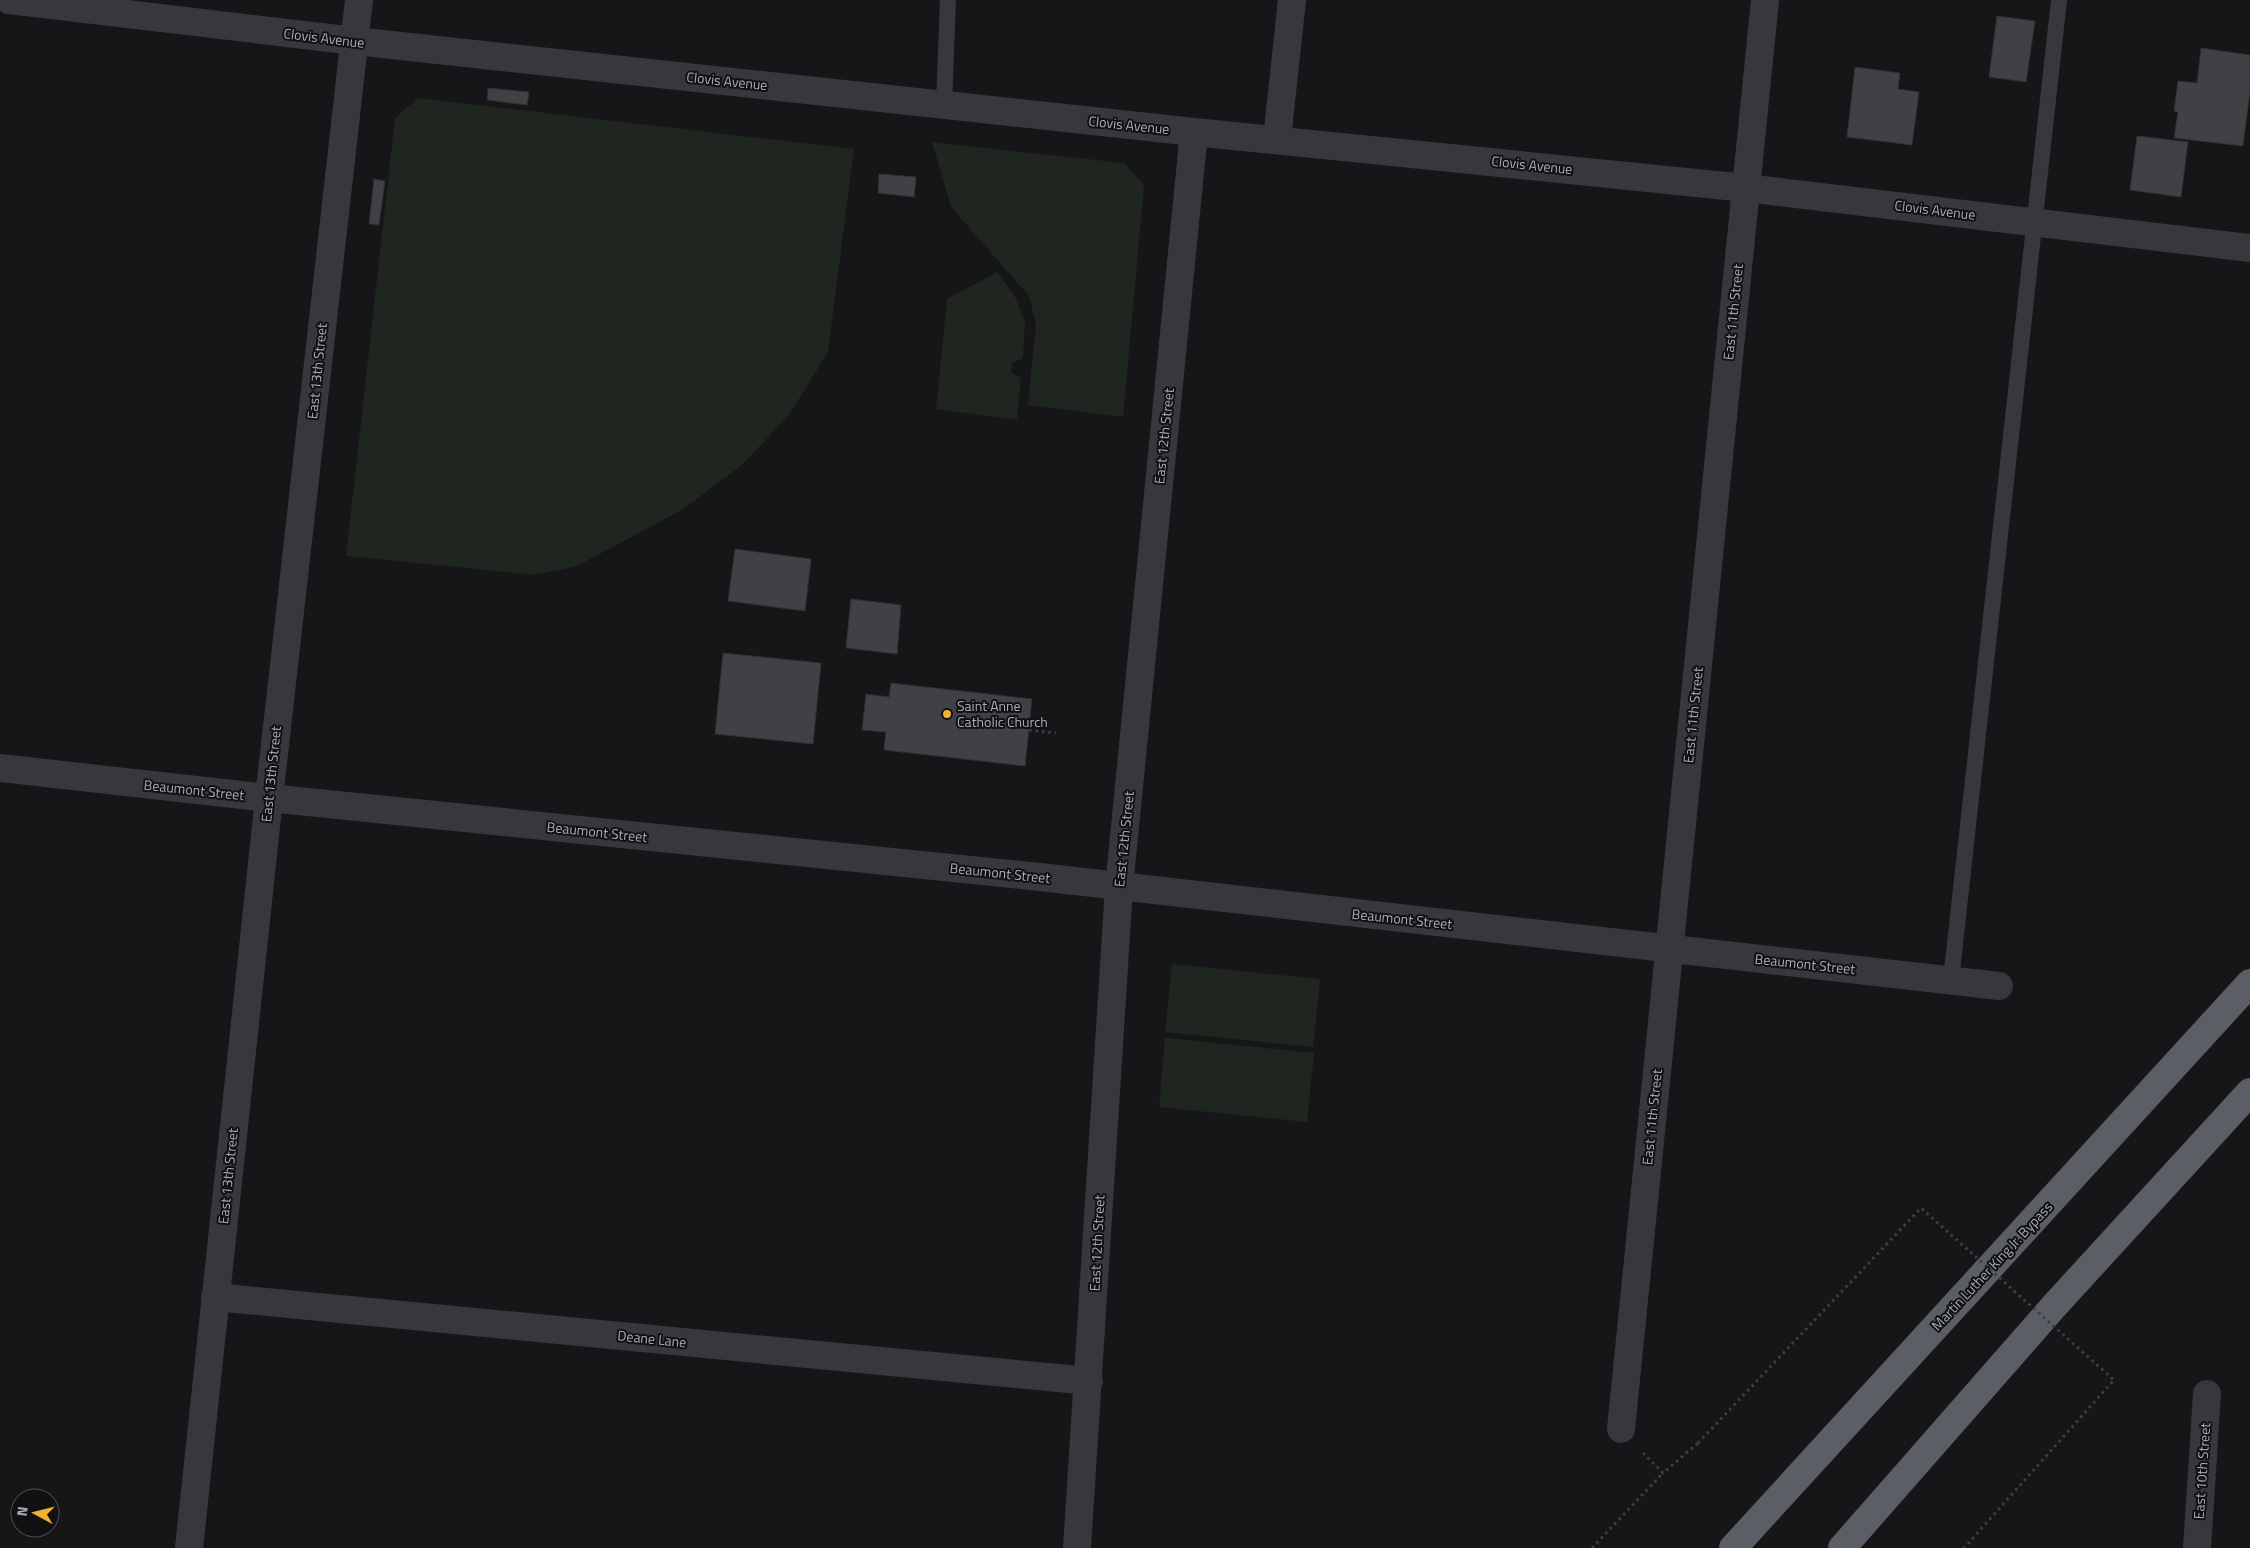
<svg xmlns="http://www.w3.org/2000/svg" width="2250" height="1548" font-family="'Titillium Web',sans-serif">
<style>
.green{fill:#1e261f}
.building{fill:#404145;stroke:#303034}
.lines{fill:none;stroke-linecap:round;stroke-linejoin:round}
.path{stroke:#3d3f44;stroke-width:3;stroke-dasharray:2.5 4;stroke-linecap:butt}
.service{stroke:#37383d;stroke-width:16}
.minor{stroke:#37383d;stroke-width:28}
.tertiary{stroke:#37383d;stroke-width:28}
.trunk{stroke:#5b5e65;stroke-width:28}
.path-bridge{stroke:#3d3f44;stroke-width:3;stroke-dasharray:2.5 4;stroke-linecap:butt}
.poi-dot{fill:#f2b134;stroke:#111113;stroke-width:2}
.labels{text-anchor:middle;stroke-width:4;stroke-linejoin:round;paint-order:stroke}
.street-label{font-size:14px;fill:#a8adb8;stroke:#111113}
.poi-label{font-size:14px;fill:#a8adb8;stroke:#111113;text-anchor:start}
</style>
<rect width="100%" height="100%" fill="#161618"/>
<path class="green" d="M418 98 854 149 828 352 789 415 741 466 682 510 577 566 534 575 346 556 395 118Z
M932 142 1124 163 1144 185 1123 417 1028 405 1036 325 1029 296 951 207Z
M997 272 1015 297 1025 321 1023 358 1012 363 1011 372 1021 378 1017 420 936 409 947 299Z
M1172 964 1320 979 1313 1047 1165 1032Z
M1165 1038 1314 1053 1307 1122 1159 1107Z"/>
<path class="building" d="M1997 16 2035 21 2026 82 1989 77Z
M2201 48 2250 55V91L2243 146 2174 138 2178 112 2174 111 2178 81 2197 83Z
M1855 67 1900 73 1898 89 1919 92 1912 145 1847 137Z
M488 88 529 92 527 105 487 100Z
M2137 136 2188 142 2181 197 2130 190Z
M879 174 916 177 914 197 878 193Z
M374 179 385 181 379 225 369 224Z
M735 549 811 559 805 611 728 601Z
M851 599 901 605 897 654 846 648Z
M723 653 821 663 813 744 715 734Z
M891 683 1032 699 1025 766 884 750 886 732 862 730 866 694 889 697Z"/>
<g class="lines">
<path class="path" d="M1029 730 1056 733
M1643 1453 1663 1473 1698 1443
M1592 1548 1663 1473"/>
<path class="service" d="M944 104 948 0
M1951 980 2059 0"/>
<path class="minor" d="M9 0 355 41 1194 132 1746 188 2250 248
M1277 139 1292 0
M215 1297 1089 1381
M1621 1429 1765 0
M189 1548 269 798 1040 877 1999 986
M1077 1548 1119 887 1194 132
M2197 1548 2207 1394"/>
<path class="tertiary" d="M0 768 269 798 359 0"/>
<path class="trunk" d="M1733 1548 2250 983
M1842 1548 2055 1305 2250 1092"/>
<path class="path-bridge" d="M1698 1443 1921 1208 2114 1380 1964 1548"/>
</g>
<circle class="poi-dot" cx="947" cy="714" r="5"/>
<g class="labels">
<g class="street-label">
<text transform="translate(324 38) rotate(7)" y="5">Clovis Avenue</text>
<text transform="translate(727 81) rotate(6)" y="5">Clovis Avenue</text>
<text transform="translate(1129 125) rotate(6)" y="5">Clovis Avenue</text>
<text transform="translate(1532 165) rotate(6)" y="5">Clovis Avenue</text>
<text transform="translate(1935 210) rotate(7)" y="5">Clovis Avenue</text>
<text transform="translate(1733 312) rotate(-84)" y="5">East 11th Street</text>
<text transform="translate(317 371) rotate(-84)" y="5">East 13th Street</text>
<text transform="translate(1164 436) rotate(-84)" y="5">East 12th Street</text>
<text transform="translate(1693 715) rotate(-84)" y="5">East 11th Street</text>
<text transform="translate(271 774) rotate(-84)" y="5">East 13th Street</text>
<text transform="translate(194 790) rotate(6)" y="5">Beaumont Street</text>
<text transform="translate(597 832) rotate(6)" y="5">Beaumont Street</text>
<text transform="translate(1124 839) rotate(-84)" y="5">East 12th Street</text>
<text transform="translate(1000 873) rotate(6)" y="5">Beaumont Street</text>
<text transform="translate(1402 919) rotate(6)" y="5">Beaumont Street</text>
<text transform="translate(1805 964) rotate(6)" y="5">Beaumont Street</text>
<text transform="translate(1652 1117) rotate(-84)" y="5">East 11th Street</text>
<text transform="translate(228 1176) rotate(-84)" y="5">East 13th Street</text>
<text transform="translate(1097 1243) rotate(-87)" y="5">East 12th Street</text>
<text transform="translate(1992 1266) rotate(-47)" y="5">Martin Luther King Jr. Bypass</text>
<text transform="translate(652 1339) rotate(6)" y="5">Deane Lane</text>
<text transform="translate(2202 1471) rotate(-86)" y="5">East 10th Street</text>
</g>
<g class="poi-label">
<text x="957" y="711">Saint Anne<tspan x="957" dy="16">Catholic Church</tspan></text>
</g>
</g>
<g transform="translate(35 1513) rotate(277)"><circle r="24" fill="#111113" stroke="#4d4f55"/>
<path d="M0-4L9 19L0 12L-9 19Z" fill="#f2b134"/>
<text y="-8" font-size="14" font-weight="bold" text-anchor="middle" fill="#a8adb8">N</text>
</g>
</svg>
